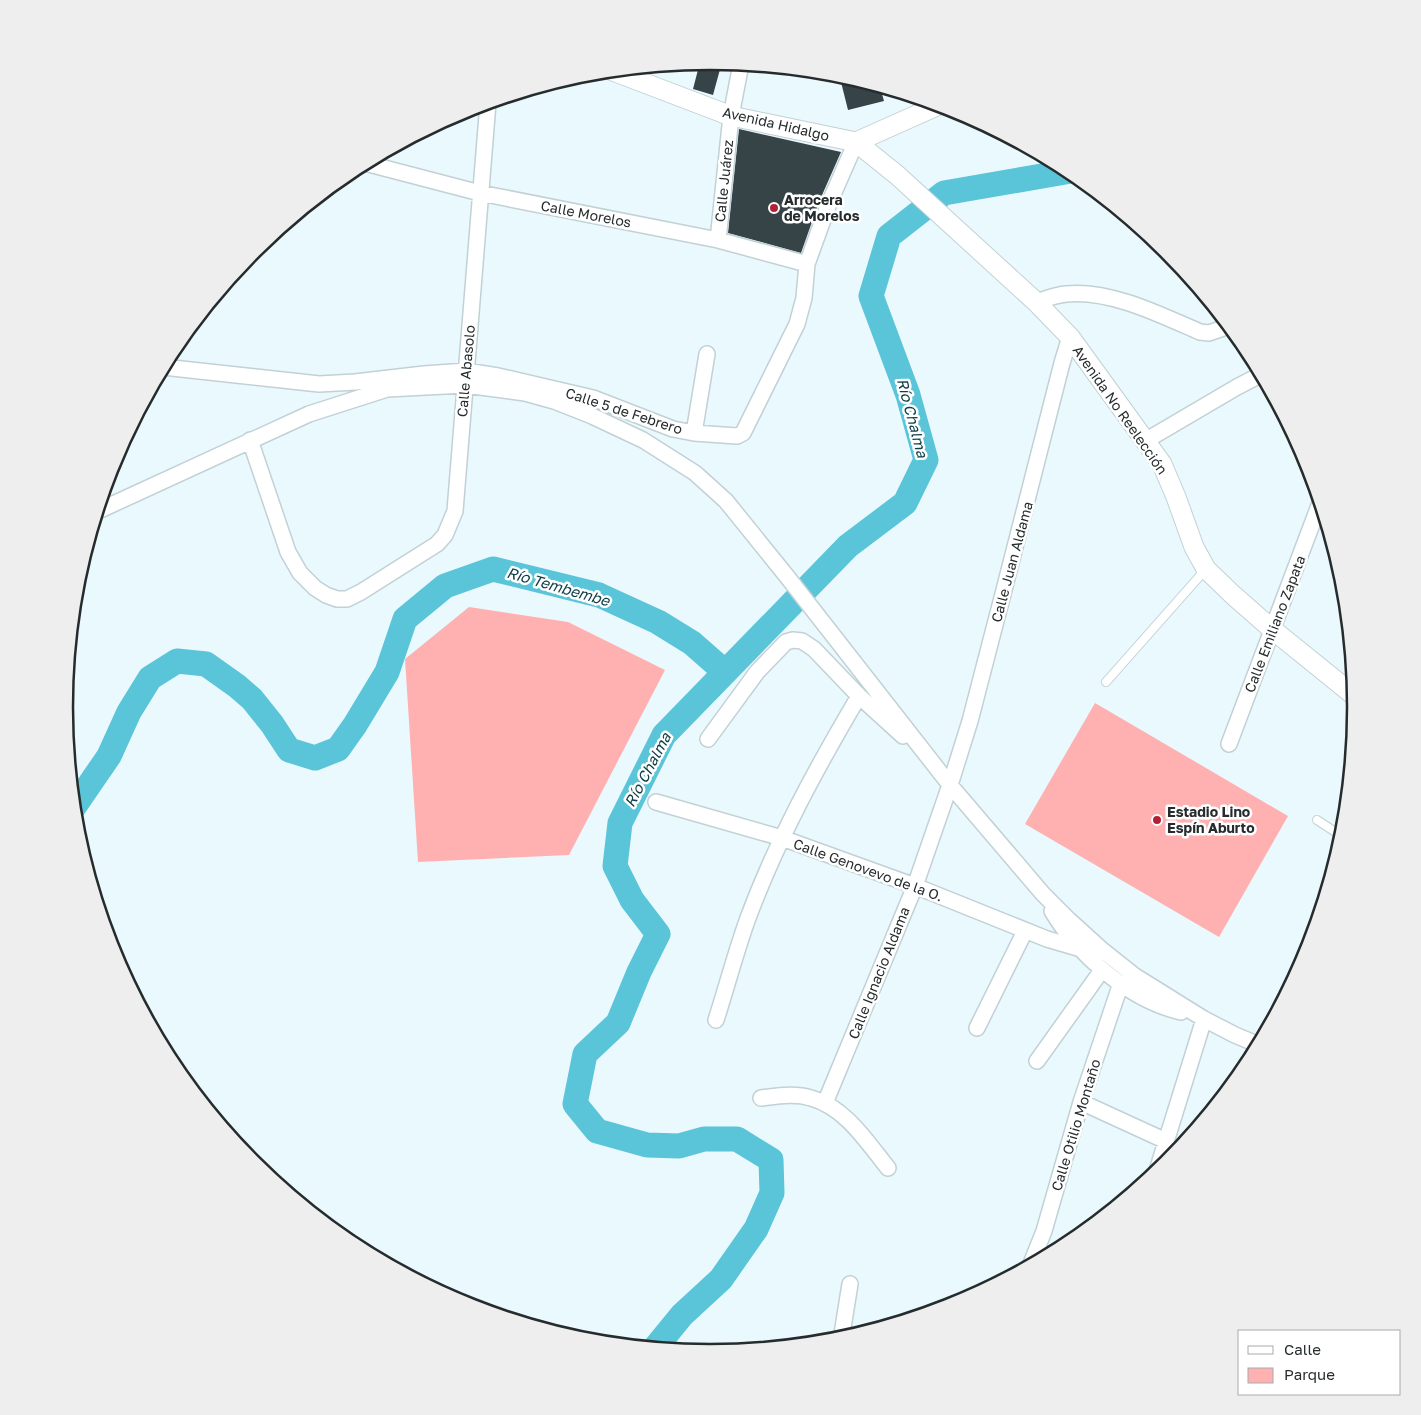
<svg xmlns="http://www.w3.org/2000/svg" width="1421" height="1415" font-family="'Golos Text',sans-serif">
<style>
.green{fill:#feb1b0}
.lines{fill:none;stroke-linecap:round;stroke-linejoin:round}
.river{stroke:#5ac4d8;stroke-width:25}
.building{fill:#374447}
.service-casing{stroke:#c1d1d5;stroke-width:10}
.minor-casing{stroke:#c1d1d5;stroke-width:18}
.tertiary-casing{stroke:#c1d1d5;stroke-width:21}
.service{stroke:#fff;stroke-width:8}
.minor{stroke:#fff;stroke-width:15}
.tertiary{stroke:#fff;stroke-width:19}
.poi-dot{fill:#b32136;stroke:#fff;stroke-width:2}
.labels{text-anchor:middle;stroke-width:5;stroke-linejoin:round;paint-order:stroke}
.street-label{font-size:14px;fill:#262c2d;stroke:#fff}
.poi-label{font-size:14px;font-weight:bold;fill:#262c2d;stroke:#fff;text-anchor:start}
.water-label{font-size:15px;font-style:italic;fill:#0f4049;stroke:#fff}
.rim{fill:none;stroke:#262c2d;stroke-width:2.5}
</style>
<rect width="100%" height="100%" fill="#e9f9fd"/>
<path class="green" d="M469 607 568 622 665 670 569 855 418 862 405 659Z
M1095 703 1288 816 1219 937 1025 824Z"/>
<g class="lines">
<path class="river" d="M74 807 109 756 129 712 150 678 177 661 206 664 237 686 252 699 272 724 289 750 315 758 338 749 355 725 387 672 405 619 445 586 493 569 599 595 658 622 692 643 725 672
M655 1348 682 1315 721 1279 756 1229 772 1193 771 1160 737 1139H704L679 1146 647 1145 597 1131 575 1104 585 1054 618 1023 639 972 658 934 632 900 615 866 620 823 664 735 848 546 905 503 926 460 908 395 871 296 889 236 944 193 1071 171"/>
</g>
<path class="building" d="M710 61 722 62 713 95 693 89 700 62Z
M839 74 880 87 884 101 848 110Z
M739 129 841 152 819 202 801 253 728 233Z"/>
<g class="lines">
<defs>
<path id="service" d="M1106 682 1206 569
M1317 820 1343 837"/>
<path id="minor" d="M365 163 480 193 718 240 807 264
M718 240 731 116 741 64
M1036 302C1045 299 1056 295 1066 294 1109 289 1161 315 1200 332L1209 333 1229 326
M163 367 319 384 355 382 424 374 466 371 498 376 593 398 673 429 694 433 737 436 743 433 797 324 804 298 807 264 828 206 856 142
M694 433 707 354
M250 440 288 552 300 573 315 588 326 595 337 599H347L361 592 437 544 445 535 455 511 488 103
M1145 441 1237 387 1262 374
M98 511 309 414 387 389 465 385 525 393 554 401 592 416 643 440 695 473 726 501 789 579 950 785 1043 894 1069 920 1101 949 1135 976 1204 1019 1235 1035 1259 1045
M708 739 757 672 786 642 793 640 802 641 814 649 859 696 903 736
M1229 744 1320 503
M656 802 782 838 915 886 1047 939 1078 948
M1052 911C1079 956 1130 1000 1181 1012
M716 1020C727 986 736 951 748 918 777 840 817 767 859 696
M977 1028 1025 931
M1037 1061 1102 970
M761 1098C778 1096 795 1093 811 1098 845 1107 867 1142 888 1168
M1081 1102 1166 1141
M825 1103 915 886 950 785 970 721 1004 590 1062 363 1070 337
M1156 1174 1204 1019
M1030 1266 1044 1231 1081 1102 1121 983
M841 1340 850 1284"/>
<path id="tertiary" d="M613 71 731 116 856 142 897 175 1036 302 1070 337 1162 464 1176 497 1194 547 1206 569 1233 595 1273 630 1356 697
M856 142 939 105"/>
</defs>
<use href="#service" class="service-casing"/>
<use href="#minor" class="minor-casing"/>
<use href="#tertiary" class="tertiary-casing"/>
<use href="#service" class="service"/>
<use href="#minor" class="minor"/>
<use href="#tertiary" class="tertiary"/>
</g>
<g class="poi-dot">
<circle cx="774" cy="208" r="5"/>
<circle cx="1157" cy="820" r="5"/>
</g>
<g class="labels">
<g class="street-label">
<text transform="translate(776 124) rotate(13)" y="5">Avenida Hidalgo</text>
<text transform="translate(724 181) rotate(-84)" y="5">Calle Juárez</text>
<text transform="translate(586 214) rotate(11)" y="5">Calle Morelos</text>
<text transform="translate(466 371) rotate(-85)" y="5">Calle Abasolo</text>
<text transform="translate(1120 410) rotate(55)" y="5">Avenida No Reelección</text>
<text transform="translate(624 411) rotate(18)" y="5">Calle 5 de Febrero</text>
<text transform="translate(1012 562) rotate(-75)" y="5">Calle Juan Aldama</text>
<text transform="translate(1275 624) rotate(-69)" y="5">Calle Emiliano Zapata</text>
<text transform="translate(868 870) rotate(20)" y="5">Calle Genovevo de la O.</text>
<text transform="translate(879 973) rotate(-68)" y="5">Calle Ignacio Aldama</text>
<text transform="translate(1076 1125) rotate(-73)" y="5">Calle Otilio Montaño</text>
</g>
<g class="poi-label">
<text x="784" y="205">Arrocera<tspan x="784" dy="16">de Morelos</tspan></text>
<text x="1167" y="817">Estadio Lino<tspan x="1167" dy="16">Espín Aburto</tspan></text>
</g>
<g class="water-label">
<text transform="translate(912 418) rotate(75)" y="5">Río Chalma</text>
<text transform="translate(558 587) rotate(16)" y="5">Río Tembembe</text>
<text transform="translate(648 770) rotate(-62)" y="5">Río Chalma</text>
</g>
</g>
<path d="M0 0H1421V1415H0ZM73 707a637 637 0 1 1 1274 0a637 637 0 1 1-1274 0Z" fill="#eee" fill-rule="evenodd"/>
<path class="rim" d="M73 707a637 637 0 1 1 1274 0a637 637 0 1 1-1274 0Z"/>
<rect x="1238" y="1330" width="162" height="65" fill="#ffffff" stroke="#a8abab"/>
<rect x="1248" y="1346" width="25" height="8" fill="#ffffff" stroke="#a8abab"/>
<text x="1284" y="1355" font-size="15" fill="#262c2d">Calle</text>
<rect x="1248" y="1368" width="25" height="15" fill="#feb1b0" stroke="#a8abab"/>
<text x="1284" y="1380" font-size="15" fill="#262c2d">Parque</text>
</svg>
